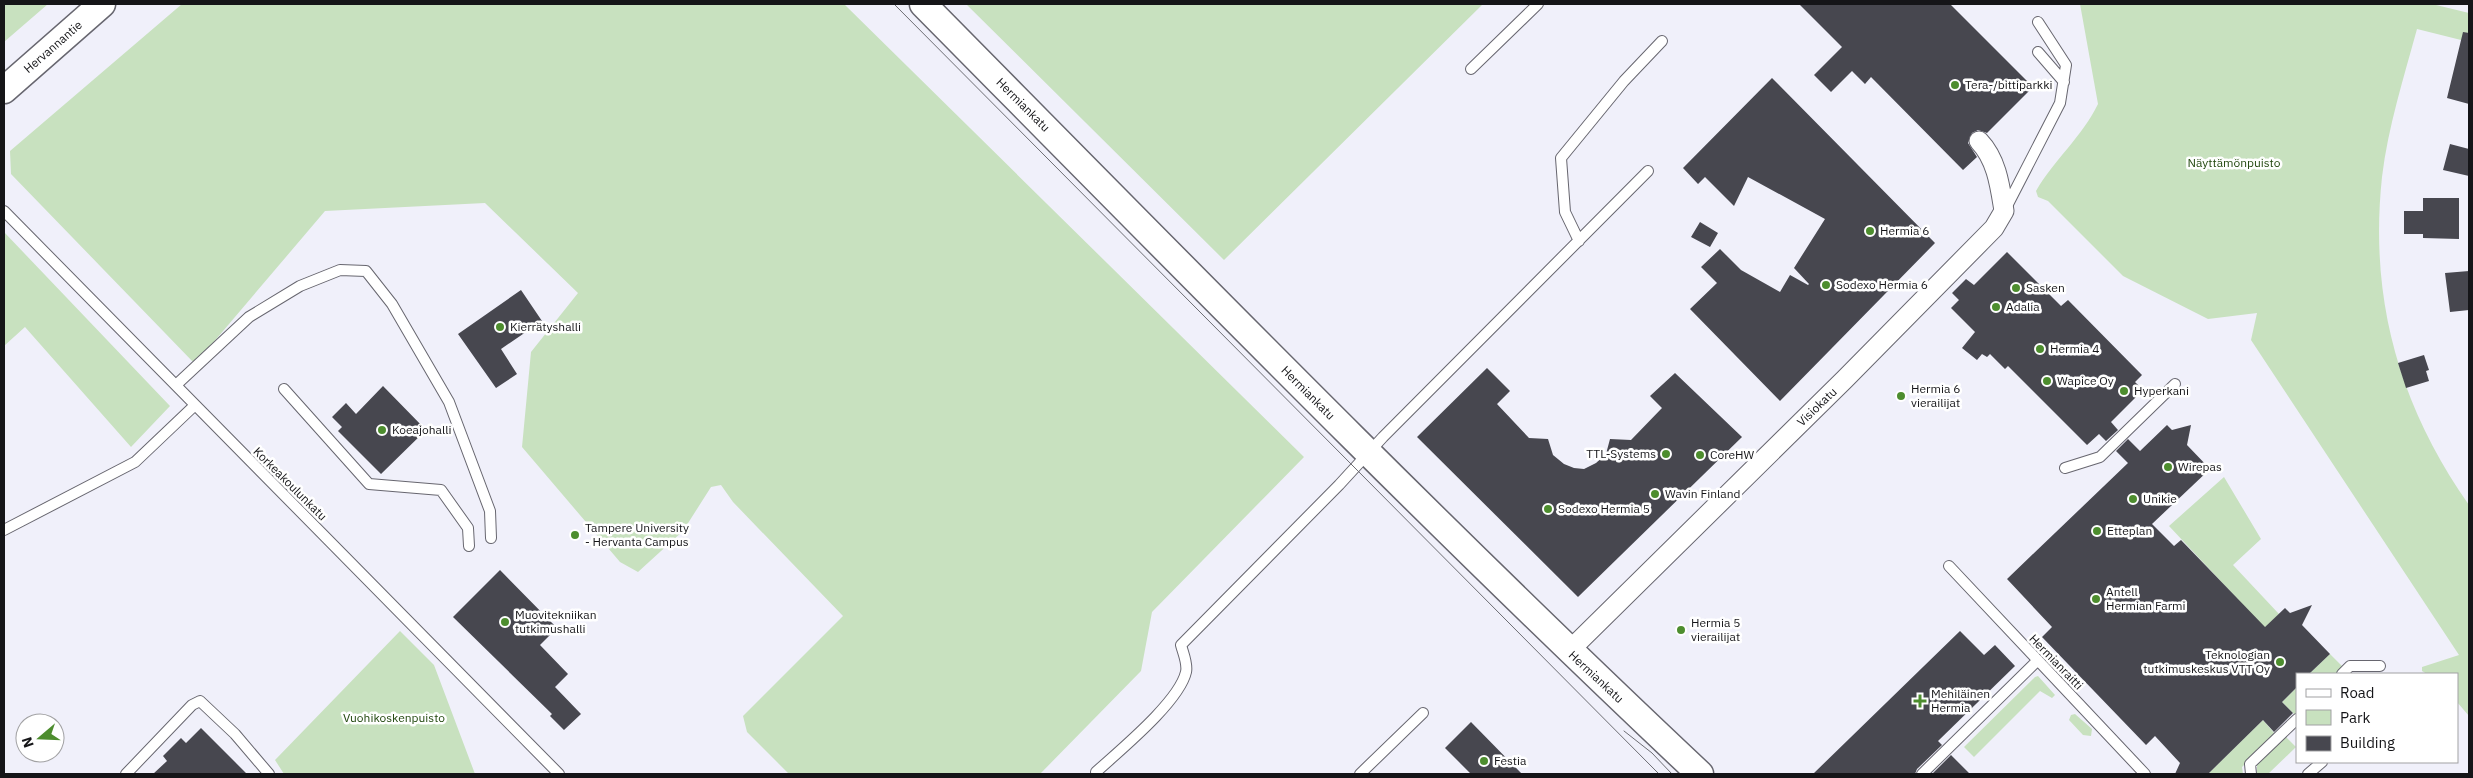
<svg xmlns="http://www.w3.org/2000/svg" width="2473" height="778" font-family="'IBM Plex Sans',sans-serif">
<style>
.green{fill:#c8e1bf}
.building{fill:#47474f}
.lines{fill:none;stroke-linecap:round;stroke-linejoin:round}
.lane-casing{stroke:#67666f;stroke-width:12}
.street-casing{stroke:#67666f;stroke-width:21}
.secondary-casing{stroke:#67666f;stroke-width:29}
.lane{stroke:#fff;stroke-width:10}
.street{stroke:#fff;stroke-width:19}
.secondary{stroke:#fff;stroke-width:26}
.tram{stroke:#6d6d73;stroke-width:1}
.poi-dot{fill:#4d8d2e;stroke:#fff;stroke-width:2}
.labels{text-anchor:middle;stroke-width:5;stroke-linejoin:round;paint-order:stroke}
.street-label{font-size:12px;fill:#151518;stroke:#fff}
.poi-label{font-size:12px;fill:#151518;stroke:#fff;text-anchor:start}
.park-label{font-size:12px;fill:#22480f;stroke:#fff}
</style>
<rect width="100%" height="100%" fill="#f0f0fa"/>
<path class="green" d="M4 4H48L4 42Z
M182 4H844L1304 457 1152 612 1141 671 1040 774H789L747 732 743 716 843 616 733 502 721 485 711 487 683 531 638 572 620 562 522 447 531 352 578 293 485 203 325 211 195 364 11 174 10 151Z
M966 4H1483L1224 260Z
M2080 4H2432L2469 13V42L2417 29C2404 77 2388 127 2382 177 2369 299 2399 405 2469 505V716L2457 702V674H2427L2422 671V667L2459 655 2251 340 2257 313 2208 319 2123 276 2048 201 2038 197 2036 191C2053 161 2082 137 2098 104Z
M4 232 170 406 131 447 25 327 4 346Z
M2224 477 2261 539 2233 565 2279 614 2252 640 2245 607 2169 526Z
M400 631 434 665 475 774H284L275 760Z
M2330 654 2343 667 2336 674H2309Z
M2038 676 2055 695 2052 698 2040 691 1974 757 1964 747 2035 677Z
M2297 687V713L2295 715 2282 702Z
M2075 714 2092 729 2091 736 2083 735 2069 720 2071 715Z
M2263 720 2275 734 2242 767 2243 774H2208Z
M2285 736 2296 747 2268 774H2257V765Z"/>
<path class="building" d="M1799 4H1950L2033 87 1987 133 1978 130 1972 133 1968 143 1977 157 1963 170 1871 77 1865 84 1852 71 1831 92 1814 75 1842 47Z
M2463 32 2469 33V104L2447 98Z
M1772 78 1935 243 1780 401 1690 309 1717 283 1701 267 1720 249 1741 270 1780 292 1790 275 1808 285 1809 284 1794 268 1825 219 1748 177 1734 206 1705 177 1698 184 1683 168Z
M2450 144 2469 149V176L2443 170Z
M2423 198H2459V239L2423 238V234H2404V211H2423Z
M1700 222 1718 233 1710 247 1691 237Z
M2007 252 2061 306 2068 300 2142 375 2135 382 2143 390 2111 422 2118 430 2106 441 2099 434 2087 445 2008 366 2005 369 1990 354 1987 357 1982 354 1977 360 1962 348 1975 332 1951 308 1959 300 1952 293 1966 279 1974 285Z
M2469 271V310L2450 312 2445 273Z
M521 290 542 321 501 349 517 374 496 388 458 334Z
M2424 355 2429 370 2426 371 2429 381 2406 388 2398 363Z
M1487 368 1510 391 1497 404 1529 438 1548 439 1553 455 1564 464 1574 468 1584 469 1596 463 1606 454 1610 439 1631 440 1662 408 1650 396 1675 373 1742 437 1578 597 1417 437Z
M383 386 426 430 381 474 338 431 342 427 332 417 346 403 356 414Z
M2167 425 2172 430 2191 425 2187 445 2210 469 2152 524 2174 546 2181 540 2265 627 2285 608 2290 613 2312 605 2302 625 2330 654 2309 674H2297V687L2282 702 2293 713 2274 732 2263 720 2208 774H2175L2180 763 2155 736 2146 745 2042 637 2052 627 2007 579 2128 463 2116 451 2128 439 2140 451Z
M500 570 557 628 540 645 568 674 555 687 581 714 564 730 550 716 552 714 453 617Z
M1960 631 1984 655 1995 645 2015 666 1938 741 1942 745 1917 769 1915 774H1813Z
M1471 722 1522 774H1471L1445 748Z
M201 728 247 774H153L167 761 163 756 181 738 186 743Z
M1951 755 1970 774H1932Z"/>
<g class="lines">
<defs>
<path id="lane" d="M2038 52 2064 82
M1471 69 1538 4
M2006 208 2060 103 2066 65 2038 22
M4 211 559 774
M1579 241 1565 212 1561 158 1624 81 1662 41
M176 385 249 317 300 286 340 270 366 271 392 304 449 402 490 511 491 538
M284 389 369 484 441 490 468 528 469 546
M2065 468 2100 457 2175 384
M4 530 135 462 195 405
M1949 566 2145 774
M2342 674 2350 666H2380
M1096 772C1120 750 1179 702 1186 672 1188 664 1183 653 1181 645L1339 485 1383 437 1648 171
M126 774 192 705 200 701 235 734 269 774
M1360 774 1423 713
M1922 774 2037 661
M2251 774 2250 764 2297 719
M2308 774 2322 762"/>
<path id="street" d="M1569 651 1845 379 1994 228 2004 211C2000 186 1997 160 1979 141"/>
<path id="secondary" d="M923 4C1179 263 1434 524 1700 774
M4 90 102 4"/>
</defs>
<use href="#lane" class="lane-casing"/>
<use href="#street" class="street-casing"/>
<use href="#secondary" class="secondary-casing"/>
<use href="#lane" class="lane"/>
<use href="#street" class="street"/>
<use href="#secondary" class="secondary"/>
<path class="tram" d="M894 4 1659 774
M1624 731 1652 753 1672 774"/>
</g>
<g class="poi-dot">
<circle cx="1955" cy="85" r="5"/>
<circle cx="1870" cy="231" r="5"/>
<circle cx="1826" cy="285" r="5"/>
<circle cx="2016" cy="288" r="5"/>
<circle cx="1996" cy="307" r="5"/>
<circle cx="500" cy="327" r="5"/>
<circle cx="2040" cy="349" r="5"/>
<circle cx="2047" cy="381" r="5"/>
<circle cx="2124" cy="391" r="5"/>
<circle cx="1901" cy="396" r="5"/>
<circle cx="382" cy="430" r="5"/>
<circle cx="1666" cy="454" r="5"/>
<circle cx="1700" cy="455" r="5"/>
<circle cx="2168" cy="467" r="5"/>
<circle cx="1655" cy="494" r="5"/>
<circle cx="2133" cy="499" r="5"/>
<circle cx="1548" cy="509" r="5"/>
<circle cx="2097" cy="531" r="5"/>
<circle cx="575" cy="535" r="5"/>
<circle cx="2096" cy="599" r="5"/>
<circle cx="505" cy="622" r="5"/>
<circle cx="1681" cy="630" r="5"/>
<circle cx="2280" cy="662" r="5"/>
<path d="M1917.5 693.5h5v5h5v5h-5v5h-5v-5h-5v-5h5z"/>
<circle cx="1484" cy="761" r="5"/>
</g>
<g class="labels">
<g class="street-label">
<text transform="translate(53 47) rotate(-41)" y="4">Hervannantie</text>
<text transform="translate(1023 105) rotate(45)" y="4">Hermiankatu</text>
<text transform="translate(1308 393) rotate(45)" y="4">Hermiankatu</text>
<text transform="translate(1817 407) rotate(-44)" y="4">Visiokatu</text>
<text transform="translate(290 484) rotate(45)" y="4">Korkeakoulunkatu</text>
<text transform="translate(2056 662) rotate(46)" y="4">Hermianraitti</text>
<text transform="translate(1596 677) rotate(43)" y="4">Hermiankatu</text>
</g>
<g class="poi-label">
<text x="1965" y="89">Tera-/bittiparkki</text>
<text x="1880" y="235">Hermia 6</text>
<text x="1836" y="289">Sodexo Hermia 6</text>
<text x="2026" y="292">Sasken</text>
<text x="2006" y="311">Adalia</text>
<text x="510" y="331">Kierrätyshalli</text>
<text x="2050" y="353">Hermia 4</text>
<text x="2057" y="385">Wapice Oy</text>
<text x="1911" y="393">Hermia 6<tspan x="1911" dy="14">vierailijat</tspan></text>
<text x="2134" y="395">Hyperkani</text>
<text x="392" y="434">Koeajohalli</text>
<text x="1656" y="458" text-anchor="end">TTL-Systems</text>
<text x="1710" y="459">CoreHW</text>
<text x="2178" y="471">Wirepas</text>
<text x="1665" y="498">Wavin Finland</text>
<text x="2143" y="503">Unikie</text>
<text x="1558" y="513">Sodexo Hermia 5</text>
<text x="585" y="532">Tampere University<tspan x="585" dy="14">- Hervanta Campus</tspan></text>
<text x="2107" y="535">Etteplan</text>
<text x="2106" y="596">Antell<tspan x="2106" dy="14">Hermian Farmi</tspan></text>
<text x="515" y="619">Muovitekniikan<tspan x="515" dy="14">tutkimushalli</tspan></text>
<text x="1691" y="627">Hermia 5<tspan x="1691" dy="14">vierailijat</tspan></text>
<text x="2270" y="659" text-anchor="end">Teknologian<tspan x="2270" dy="14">tutkimuskeskus VTT Oy</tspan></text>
<text x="1931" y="698">Mehiläinen<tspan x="1931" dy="14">Hermia</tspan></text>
<text x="1494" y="765">Festia</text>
</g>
<g class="park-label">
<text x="2234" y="167">Näyttämönpuisto</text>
<text x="394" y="722">Vuohikoskenpuisto</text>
</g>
</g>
<rect width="2473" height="778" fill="none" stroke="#151518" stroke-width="10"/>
<rect x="2296" y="673" width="162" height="90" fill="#ffffff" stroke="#a1a1a3"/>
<rect x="2306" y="689" width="25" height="8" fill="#ffffff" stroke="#a1a1a3"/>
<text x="2340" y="698" font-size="15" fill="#151518">Road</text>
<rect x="2306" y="710" width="25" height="15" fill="#c8e1bf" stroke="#a1a1a3"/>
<text x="2340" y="723" font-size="15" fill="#151518">Park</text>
<rect x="2306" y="736" width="25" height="15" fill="#47474f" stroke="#a1a1a3"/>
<text x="2340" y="748" font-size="15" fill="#151518">Building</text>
<g transform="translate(40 738) rotate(251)"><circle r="24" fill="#ffffff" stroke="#a1a1a3"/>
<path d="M0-4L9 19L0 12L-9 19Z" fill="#4d8d2e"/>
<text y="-8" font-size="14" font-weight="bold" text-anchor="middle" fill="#151518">N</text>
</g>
</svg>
